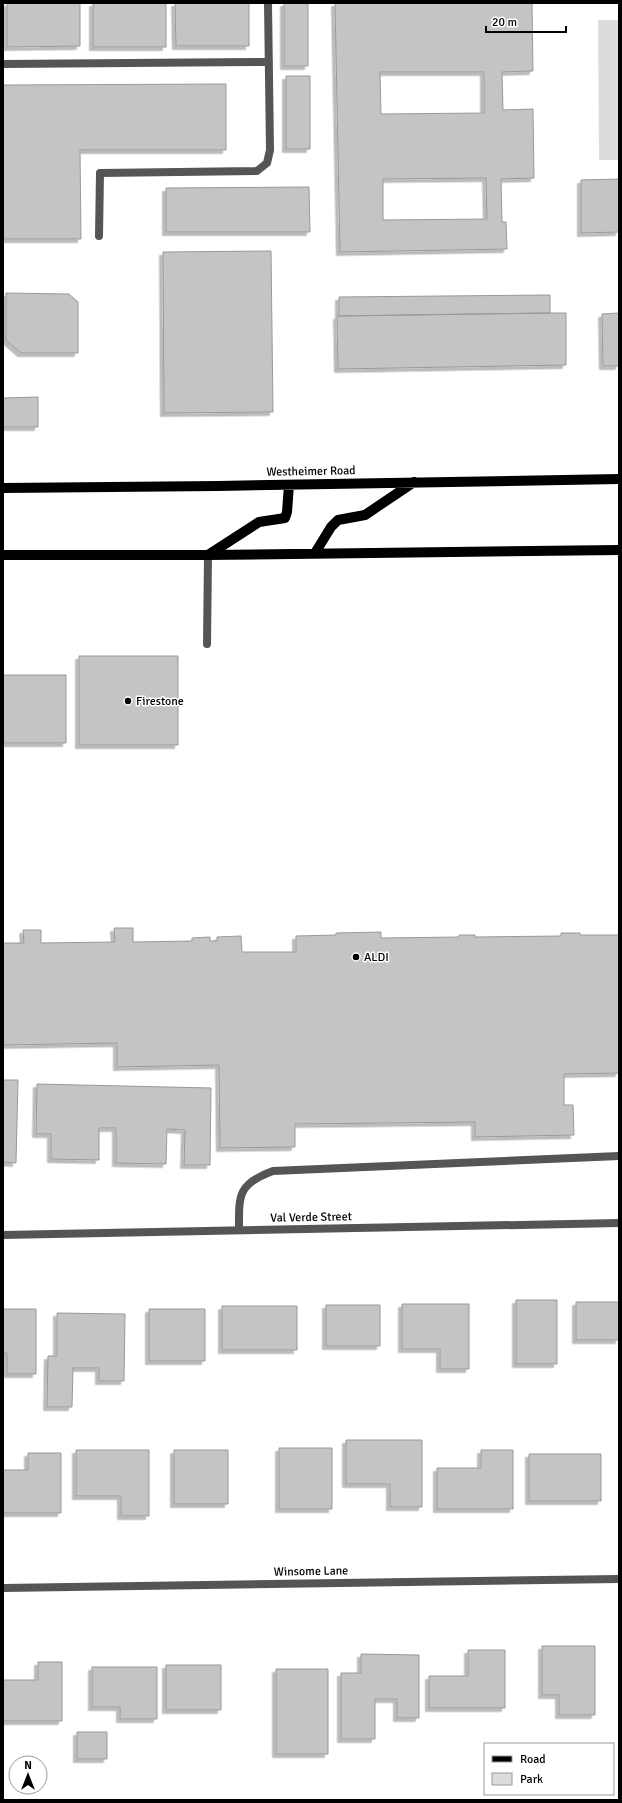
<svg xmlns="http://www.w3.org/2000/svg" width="622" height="1803" font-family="Signika,sans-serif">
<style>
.green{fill:#dcdcdc}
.building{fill:#c4c4c4;stroke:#999;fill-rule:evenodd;filter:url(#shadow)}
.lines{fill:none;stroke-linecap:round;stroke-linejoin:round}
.service{stroke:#555;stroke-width:8}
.minor{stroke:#555;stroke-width:8}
.primary{stroke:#000;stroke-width:10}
.poi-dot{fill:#000;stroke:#fff;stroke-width:1.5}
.labels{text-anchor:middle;stroke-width:3;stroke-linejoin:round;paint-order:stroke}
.street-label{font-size:12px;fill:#000;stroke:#fff}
.poi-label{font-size:12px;fill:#000;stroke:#fff;text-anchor:start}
</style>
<defs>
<filter id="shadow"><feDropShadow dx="-3.5" dy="3.5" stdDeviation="0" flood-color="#0004"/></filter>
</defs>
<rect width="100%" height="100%" fill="#fff"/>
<path class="green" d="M598 20H619V160H599Z"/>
<path class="building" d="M7 3H80V46L7 47Z
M93 3H166V47H93Z
M175 3H249V46H176Z
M284 3H308V66H284Z
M335 3H532L533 71 502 72 503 110 533 109 534 178 501 179 502 222H506L507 249 340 252ZM380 72H484V113L381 114ZM486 178 487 219 383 220V179Z
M286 76H310V149H286Z
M226 84V150H80L81 239H3V85Z
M619 179V232L581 233V180Z
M309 187 310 232H166V188Z
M271 251 273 412 164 413 163 252Z
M6 293 69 294 78 302V353H21L6 340Z
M550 295V313L339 316V297Z
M550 313H566V365L338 369 337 316Z
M619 313V366H603L602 314Z
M38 397V427H3V398Z
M79 656H178V745H79Z
M3 675H66V743H3Z
M114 928H133V942L192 941V938L210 937V941H217V937L241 936 242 952H296V936L336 935V933L381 932V938L459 937V935H475V937L561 936V933H580V935H619V1073L564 1074V1105H573L574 1135 475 1137V1122L295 1124V1147L220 1148 219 1065 117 1067V1043L3 1045V943H24L23 930H41V943L115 942Z
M3 1080H18L16 1163 3 1162Z
M37 1084 211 1088 210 1165H184L185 1130 167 1129 166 1164 116 1163V1128H99V1160L51 1159V1134H36Z
M516 1300H557V1364H516Z
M576 1302H619V1340H576Z
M402 1304H469V1369H440V1349H402Z
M326 1305H380V1346H326Z
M222 1306H297V1350H222Z
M3 1309H36V1374H7V1353H3Z
M149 1309H205V1361H149Z
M57 1313 125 1314 124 1381H99V1368H73L72 1407H47L48 1356H57Z
M346 1440H422V1507H390V1484H346Z
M279 1448H332V1509H279Z
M76 1450H149V1516H121V1496H76Z
M174 1450H228V1504H174Z
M481 1450H513V1509H437V1468H481Z
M28 1453H61V1513H3V1470H28Z
M529 1454H601V1501H529Z
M542 1646H595V1715H559V1695H542Z
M468 1650H505V1708H429V1676H468Z
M361 1654 419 1655V1718H397V1699H375V1739H341V1673H361Z
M38 1662H62V1721H3V1680H38Z
M166 1665H221V1710H166Z
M92 1667H157V1719H120V1707H92Z
M276 1669H328V1754H276Z
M77 1732H107V1759H77Z"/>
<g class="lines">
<path class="service" d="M3 64 269 62
M99 236 100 173 257 171 267 163 270 150 268 3
M207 644 208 555
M239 1230C239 1196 237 1184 273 1171L619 1156"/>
<path class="minor" d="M3 1235 619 1223
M3 1588 619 1579"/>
<path class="primary" d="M3 488 218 486 619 479
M315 553 331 527 338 520 365 515 414 482
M3 555H208L619 550
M208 555 259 522 285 518 287 512 289 485"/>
</g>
<g class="poi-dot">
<circle cx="128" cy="701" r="4"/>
<circle cx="356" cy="957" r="4"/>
</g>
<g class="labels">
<g class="street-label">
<text transform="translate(311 471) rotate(-1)" y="4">Westheimer Road</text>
<text transform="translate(311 1217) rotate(-1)" y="4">Val Verde Street</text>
<text transform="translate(311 1571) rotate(-1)" y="4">Winsome Lane</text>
</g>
<g class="poi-label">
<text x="136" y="705">Firestone</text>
<text x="364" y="961">ALDI</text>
</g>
</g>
<rect width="622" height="1803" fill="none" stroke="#000000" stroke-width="8"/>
<rect x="484" y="1743" width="130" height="52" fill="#ffffff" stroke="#999999"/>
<rect x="492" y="1756" width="20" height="6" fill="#000000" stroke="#999999"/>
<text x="520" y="1763" font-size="12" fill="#000000">Road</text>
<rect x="492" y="1773" width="20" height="12" fill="#dcdcdc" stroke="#999999"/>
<text x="520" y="1783" font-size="12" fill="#000000">Park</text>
<g transform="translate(28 1775)"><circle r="19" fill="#ffffff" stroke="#999999"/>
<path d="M0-3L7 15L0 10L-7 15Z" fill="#000000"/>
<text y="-6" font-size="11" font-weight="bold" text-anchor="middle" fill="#000000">N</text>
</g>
<path d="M486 26v6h80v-6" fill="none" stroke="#000000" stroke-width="2"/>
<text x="492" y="26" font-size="12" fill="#000000" stroke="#ffffff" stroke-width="3" paint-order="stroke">20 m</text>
</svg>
